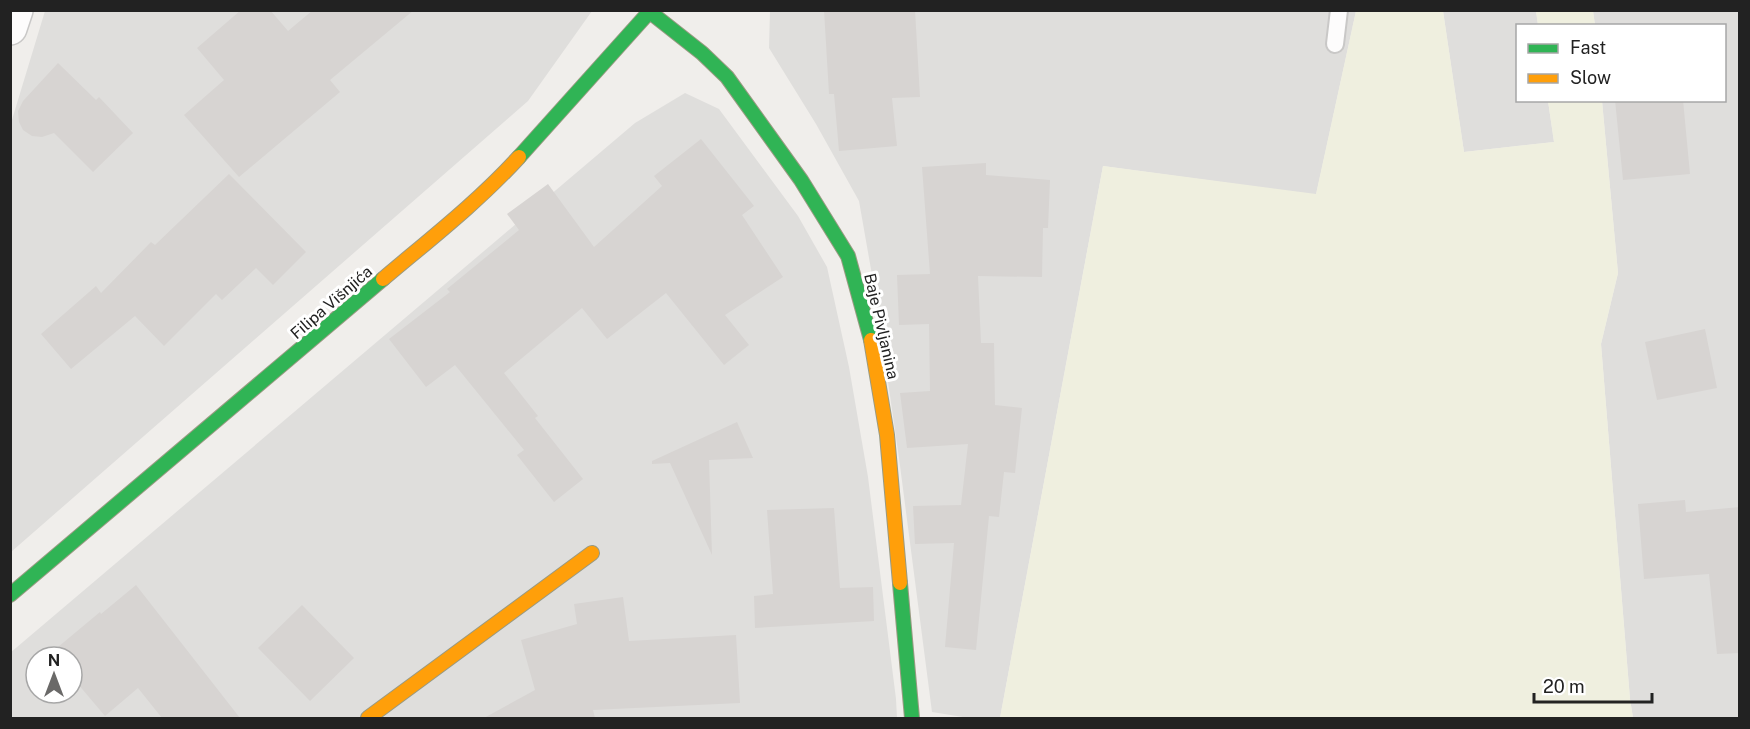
<svg xmlns="http://www.w3.org/2000/svg" width="1750" height="729" font-family="'Public Sans',sans-serif">
<style>
.residential{fill:#dfdedc;fill-rule:evenodd}
.farmland{fill:#efefdf}
.building{fill:#d7d4d2}
.lines{fill:none;stroke-linecap:round;stroke-linejoin:round}
.lane-casing{stroke:#c9c8c7;stroke-width:20}
.street-casing{stroke:#c9c8c7;stroke-width:36}
.fast-casing{stroke:#999a82;stroke-width:16}
.slow-casing{stroke:#999a82;stroke-width:16}
.lane{stroke:#fdfcfc;stroke-width:16}
.street{stroke:#fdfcfc;stroke-width:33}
.fast{stroke:#30b455;stroke-width:14}
.slow{stroke:#ff9f0a;stroke-width:14}
.labels{text-anchor:middle;stroke-width:6;stroke-linejoin:round;paint-order:stroke}
.street-label{font-size:16px;fill:#222;stroke:#fff}
</style>
<rect width="100%" height="100%" fill="#f0eeeb"/>
<path class="residential" d="M45 11H592L528 101 11 552V123Z
M770 11H1356L1316 195 1103 166 1000 718H969L932 712 899 458 875 292 859 201 816 124 769 48Z
M1443 11H1536L1538 25 1518 26V100L1548 101 1554 142 1464 152Z
M1593 11H1739V718H1633L1630 699 1601 344 1618 273 1602 101 1724 100V26L1595 25Z
M685 93 719 109 798 216 827 267 849 367 868 477 896 699 897 718H11L10 653 635 123ZM36 657H72V693H36Z"/>
<path class="farmland" d="M1356 11H1443L1464 152 1554 142 1548 101H1602L1618 273 1601 344 1630 699 1633 718H1000L1103 166 1316 194Z
M1536 11H1593L1595 25H1538Z"/>
<path class="building" d="M241 10H270L288 31 313 10H414L330 80 340 92 239 177 184 115 224 80 197 48Z
M824 10H915L920 97 892 98 897 146 839 151 834 94H829Z
M58 63 96 100 99 97 133 133 93 172 54 133 42 137 32 136 23 130 19 122 18 111 23 101Z
M1615 100H1683L1690 174 1623 180Z
M701 139 754 206 742 215 783 277 725 315 749 345 724 365 666 293 607 339 582 308 504 373 538 416 535 418 583 479 554 502 517 455 524 450 455 365 426 387 389 339 450 292 447 289 519 230 507 214 548 184 594 247 662 186 654 176Z
M986 163V175L1050 180 1048 228H1043L1042 277 978 276 981 343H994L995 405 1022 408 1015 473 1004 472 999 517 989 516 976 650 945 647 954 543 915 544 913 506 961 505 968 444 907 448 900 393 930 391 929 324 899 325 897 275 930 274 922 167Z
M229 174 306 252 273 285 256 268 222 300 216 294 164 346 135 316 71 369 41 334 96 286 101 293 151 242 155 245Z
M1705 329 1717 388 1657 400 1645 342Z
M737 422 753 458 709 460 712 555 670 463 652 464V461Z
M1685 500 1686 512 1740 507V653L1717 654 1709 574 1644 579 1638 504Z
M834 508 840 588 873 587 874 621 755 628 754 596 773 594 767 510Z
M136 585 240 718H162L138 688 105 716 72 677V657H46L100 612 101 614Z
M623 597 629 641 736 635 740 703 593 710 595 718H484L535 690 521 640 577 624 574 604Z
M302 605 354 658 310 701 258 648Z"/>
<g class="lines">
<defs>
<path id="lane" d="M1335 44 1339 10"/>
<path id="street" d="M10 28 16 10"/>
<path id="fast" d="M650 12 702 53 727 77 801 180 848 256 871 340
M519 157 651 10
M900 583 912 718
M10 595 383 279"/>
<path id="slow" d="M383 279C429 240 478 202 519 157
M871 340 887 435 900 583
M368 718 592 553"/>
</defs>
<use href="#lane" class="lane-casing"/>
<use href="#street" class="street-casing"/>
<use href="#fast" class="fast-casing"/>
<use href="#slow" class="slow-casing"/>
<use href="#lane" class="lane"/>
<use href="#street" class="street"/>
<use href="#fast" class="fast"/>
<use href="#slow" class="slow"/>
</g>
<g class="labels">
<g class="street-label">
<text transform="translate(331 302) rotate(-41)" y="6">Filipa Višnjića</text>
<text transform="translate(882 326) rotate(77)" y="6">Baje Pivljanina</text>
</g>
</g>
<rect width="1750" height="729" fill="none" stroke="#222222" stroke-width="24"/>
<rect x="1516" y="24" width="210" height="78" fill="#ffffff" stroke="#a7a7a7" stroke-width="1.5"/>
<rect x="1528" y="44" width="30" height="9" fill="#30b455" stroke="#a7a7a7" stroke-width="1.5"/>
<text x="1570" y="54" font-size="18" fill="#222222">Fast</text>
<rect x="1528" y="74" width="30" height="9" fill="#ff9f0a" stroke="#a7a7a7" stroke-width="1.5"/>
<text x="1570" y="84" font-size="18" fill="#222222">Slow</text>
<g transform="translate(54 675)"><circle r="28" fill="#ffffff" stroke="#a7a7a7" stroke-width="1.5"/>
<path d="M0-4.5L10 22L0 15L-10 22Z" fill="#6a6968"/>
<text y="-9" font-size="16" font-weight="bold" text-anchor="middle" fill="#222222">N</text>
</g>
<path d="M1534 693v9h118v-9" fill="none" stroke="#222222" stroke-width="3"/>
<text x="1543" y="693" font-size="18" fill="#222222" stroke="#ffffff" stroke-width="4.5" paint-order="stroke">20 m</text>
</svg>
